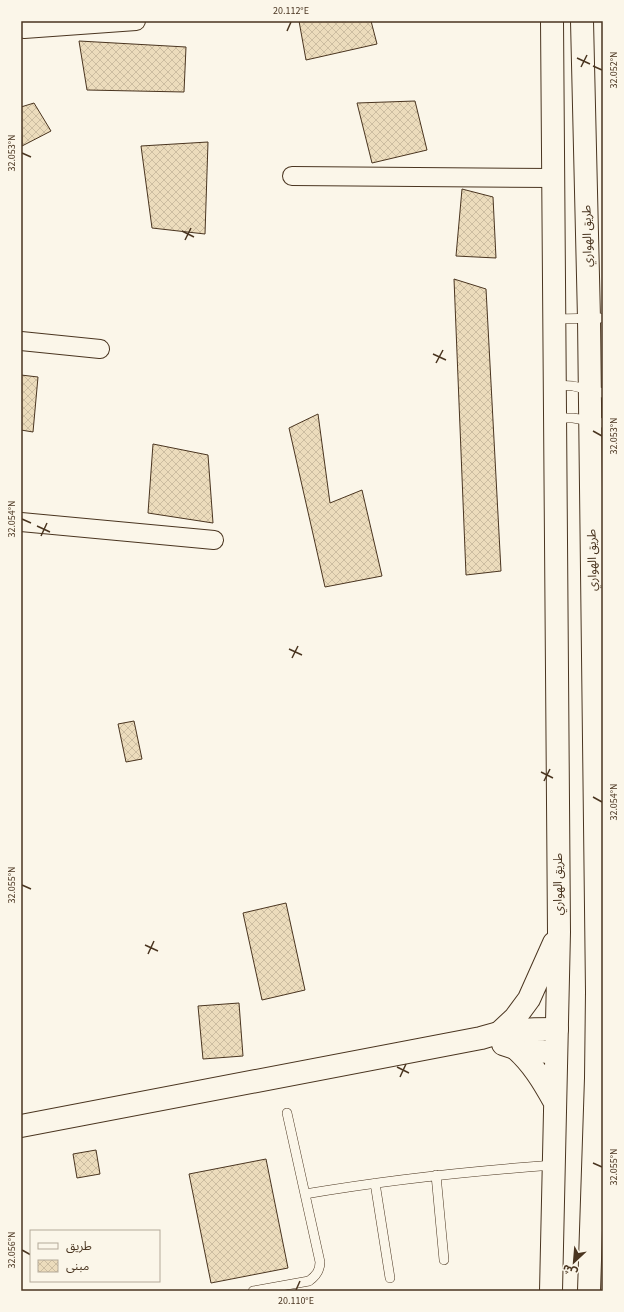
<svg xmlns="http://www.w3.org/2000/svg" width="624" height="1312" font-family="'Source Sans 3','Noto Sans Arabic',sans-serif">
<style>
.building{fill:url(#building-cross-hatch);stroke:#4a3520}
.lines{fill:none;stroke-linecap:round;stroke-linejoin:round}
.lane-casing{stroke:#4a3520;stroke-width:10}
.street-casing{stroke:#4a3520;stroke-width:20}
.secondary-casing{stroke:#4a3520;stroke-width:24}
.highway-casing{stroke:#4a3520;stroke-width:24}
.lane{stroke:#fbf6e9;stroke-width:9}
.street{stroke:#fbf6e9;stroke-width:18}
.secondary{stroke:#fbf6e9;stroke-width:22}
.highway{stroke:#fbf6e9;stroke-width:22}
.ticks{fill:none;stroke:#4a3520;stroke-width:1.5}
.labels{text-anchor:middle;stroke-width:3;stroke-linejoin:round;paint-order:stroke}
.street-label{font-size:12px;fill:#4a3520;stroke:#fbf6e9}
.neatline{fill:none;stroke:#4a3520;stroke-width:1.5}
.ticks-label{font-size:10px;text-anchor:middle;fill:#4a3520}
</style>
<defs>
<pattern id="building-cross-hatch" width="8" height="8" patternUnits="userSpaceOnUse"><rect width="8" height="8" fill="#ecdcbc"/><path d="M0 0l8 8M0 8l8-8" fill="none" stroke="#ccbda1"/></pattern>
</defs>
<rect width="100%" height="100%" fill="#fbf6e9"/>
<path class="building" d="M299 21H371L377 44 306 60Z
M79 41 186 47 184 92 87 90Z
M415 101 427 150 372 163 357 103Z
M34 103 51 131 22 146 21 107Z
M208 142 205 234 152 228 141 146Z
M462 189 493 197 496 258 456 256Z
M454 279 486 289 501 571 466 575Z
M21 375 38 377 33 432 21 430Z
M318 414 330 503 362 490 382 576 325 587 289 428Z
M153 444 208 455 213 523 148 513Z
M134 721 142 759 126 762 118 724Z
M286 903 305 990 262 1000 243 913Z
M239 1003 243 1056 203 1059 198 1006Z
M96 1150 100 1174 77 1178 73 1154Z
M266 1159 288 1268 211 1283 189 1174Z"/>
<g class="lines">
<defs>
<path id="lane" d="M554 319 603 318
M555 385 573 386 603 393
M555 418H573L603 423
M436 1175 444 1260
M375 1183 390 1278
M305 1194C387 1180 470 1171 554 1165
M253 1291 309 1281C316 1276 320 1271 320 1262L287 1113"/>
<path id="street" d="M24 29 136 21
M292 176 553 178
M21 341 100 349
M21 522 214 540"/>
<path id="secondary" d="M503 1044 515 1048 556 1053
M21 1126 481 1038C508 1029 529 1029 557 1029"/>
<path id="highway" d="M582 21 589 319 597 992 596 1078 589 1291
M500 1032 515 1018 529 999 554 943
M515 1048C532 1063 543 1081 554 1101
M551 1291 559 932 552 21"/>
</defs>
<use href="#lane" class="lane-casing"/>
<use href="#street" class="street-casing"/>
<use href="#secondary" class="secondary-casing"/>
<use href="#highway" class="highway-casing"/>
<use href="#lane" class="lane"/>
<use href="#street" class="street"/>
<use href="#secondary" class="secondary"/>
<use href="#highway" class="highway"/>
</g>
<path class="ticks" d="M287 31 291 22M577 58 590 64M593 66 602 70M581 67 587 55M22 153 31 157M182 231 194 237M185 240 191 228M433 354 446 360M436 363 443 350M593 431 602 436M22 519 31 523M37 526 50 532M41 536 47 523M289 649 302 655M292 658 298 646M541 772 553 778M544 781 550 769M593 797 602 802M22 885 31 889M145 945 158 951M148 954 154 941M397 1067 409 1073M400 1077 406 1064M593 1163 602 1167M22 1250 31 1255M296 1290 300 1281"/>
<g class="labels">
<g class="street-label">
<text transform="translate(587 236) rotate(-91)" y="4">طريق الهواري</text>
<text transform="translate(592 560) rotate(-91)" y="4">طريق الهواري</text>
<text transform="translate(558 884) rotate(-90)" y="4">طريق الهواري</text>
</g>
</g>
<rect width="624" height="1312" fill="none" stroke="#fbf6e9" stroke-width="44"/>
<rect x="30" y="1230" width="130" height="52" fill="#fbf6e9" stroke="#b4a999"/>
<rect x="38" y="1243" width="20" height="6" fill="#fbf6e9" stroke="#b4a999"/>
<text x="66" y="1250" font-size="12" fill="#4a3520">طريق</text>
<rect x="38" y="1260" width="20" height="12" fill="url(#building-cross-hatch)" stroke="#b4a999"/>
<text x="66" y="1270" font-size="12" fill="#4a3520">مبنى</text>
<g transform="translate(574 1262) rotate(206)" stroke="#fbf6e9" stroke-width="3" paint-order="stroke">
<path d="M0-3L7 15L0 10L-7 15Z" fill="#4a3520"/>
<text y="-6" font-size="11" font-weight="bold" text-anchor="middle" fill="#4a3520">ش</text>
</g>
<rect x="22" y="22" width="580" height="1268" class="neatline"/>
<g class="ticks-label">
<text x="291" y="14">20.112°E</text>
<text transform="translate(613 70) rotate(-90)" y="4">32.052°N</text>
<text transform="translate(11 153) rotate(-90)" y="4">32.053°N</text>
<text transform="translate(613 436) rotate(-90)" y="4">32.053°N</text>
<text transform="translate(11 519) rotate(-90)" y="4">32.054°N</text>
<text transform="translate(613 802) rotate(-90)" y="4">32.054°N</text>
<text transform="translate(11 885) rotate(-90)" y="4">32.055°N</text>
<text transform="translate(613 1167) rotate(-90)" y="4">32.055°N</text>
<text transform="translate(11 1250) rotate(-90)" y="4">32.056°N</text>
<text x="296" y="1304">20.110°E</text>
</g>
</svg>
